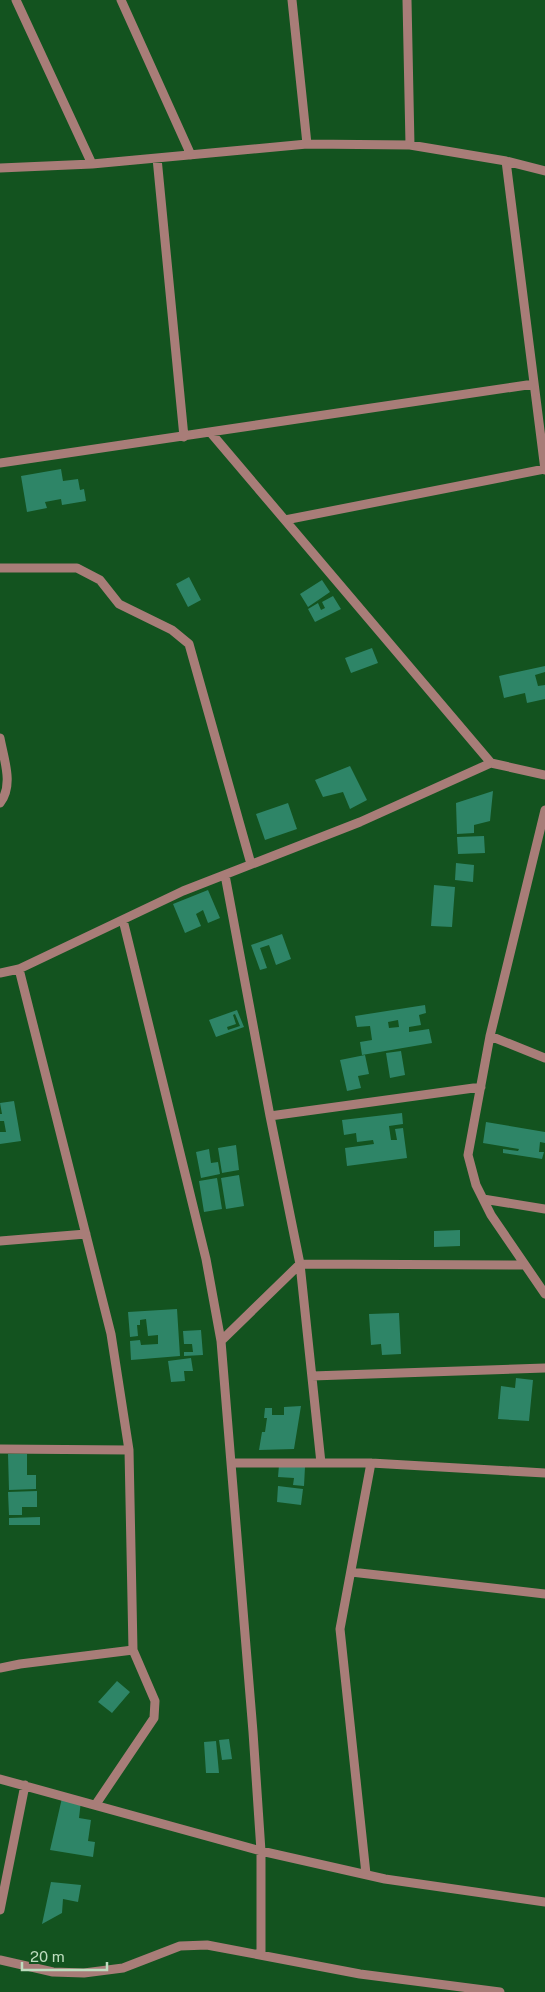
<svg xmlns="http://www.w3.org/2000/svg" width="545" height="1992" font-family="'Public Sans',sans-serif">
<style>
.building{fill:#2e8567;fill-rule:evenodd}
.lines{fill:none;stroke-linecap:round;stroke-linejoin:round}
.minor{stroke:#a87d78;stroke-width:9}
</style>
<rect width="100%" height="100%" fill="#13531f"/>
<path class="building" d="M61 469 63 481 78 479 80 490 84 489 86 501 62 505 61 499 45 502 47 508 27 512 21 476Z
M189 577 201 600 188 607 176 584Z
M322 580 330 592 308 607 300 594Z
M333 596 341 609 315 622 308 609 318 603 321 610 325 608 322 602Z
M372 648 378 663 351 673 345 658Z
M545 666V672L535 675 538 686 545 685V699L527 703 525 693 504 698 499 676Z
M350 766 367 800 350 809 343 792 323 797 315 780Z
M493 791 490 821 474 825V833L457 834 456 803Z
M288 803 297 829 265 840 256 814Z
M484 836 485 853 458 854 457 837Z
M456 863 474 865 473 882 455 880Z
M434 885 455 887 452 927 431 926Z
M208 890 220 918 208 923 203 910 196 914 201 926 185 933 173 904Z
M282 934 291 959 276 965 269 945 260 948 267 968 260 970 251 945Z
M425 1005 426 1013 419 1015 421 1025 409 1027V1032L429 1029 432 1043 362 1055 360 1042 372 1040 370 1026 357 1027 355 1016ZM398 1020 399 1027 389 1028 388 1022Z
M237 1010 244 1027 216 1037 209 1020ZM235 1014 240 1026 228 1030 227 1027 236 1024 233 1015Z
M401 1051 405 1075 390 1078 386 1053Z
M365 1055 369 1074 358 1076 361 1088 347 1091 340 1060Z
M14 1101 21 1141 0 1144V1132H6L4 1121H0V1114H2L0 1103Z
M402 1113 403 1124 389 1126 391 1140H397L395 1129 403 1128 407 1158 347 1166 345 1148 374 1144 373 1140 357 1142 356 1133 344 1135 342 1120Z
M486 1122 545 1132V1143L540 1142 539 1152H544L542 1159 503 1153V1149L518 1151 519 1149 483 1143Z
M236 1145 239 1170 222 1173 218 1148Z
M209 1149 211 1163 218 1162 220 1174 201 1178 196 1152Z
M239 1175 244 1206 226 1209 221 1178Z
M217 1178 222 1209 204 1212 199 1181Z
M460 1230V1246L434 1247V1231Z
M177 1309 180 1356 131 1360 130 1341 140 1340 141 1345 158 1344V1335L148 1336 146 1319 140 1320V1325H137L138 1336 130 1337 128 1312Z
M399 1313 401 1354 382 1355 381 1344 371 1345 369 1314Z
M201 1330 203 1355 184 1356V1352H193L192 1344H184L183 1331Z
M191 1358 193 1371H184L185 1381 171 1382 168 1361Z
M516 1378 533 1380 529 1421 498 1419 501 1386 515 1388Z
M301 1406 294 1449 259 1450 262 1432H265L267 1418H264L265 1408H272V1415H284V1407Z
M8 1454H27V1475H36V1489L9 1490Z
M279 1465 305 1467 304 1486 293 1485 294 1478 278 1477Z
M278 1486 303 1489 301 1505 277 1502Z
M37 1491V1507H22V1515H9L8 1492Z
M40 1517V1525H9V1518Z
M117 1681 130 1692 112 1713 98 1702Z
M229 1739 232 1759 222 1760 219 1740Z
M216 1741 219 1773H206L204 1742Z
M62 1798 81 1801 79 1818 91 1820 88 1841 95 1842 93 1857 50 1850Z
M51 1882 81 1885 78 1902 63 1899 62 1913 42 1924Z"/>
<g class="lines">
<path class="minor" d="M16 0 92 164
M121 0 191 155
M292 0 307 144
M407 0 410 145
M157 158 184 437
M506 161 545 470
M0 168 92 164 307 144 410 145 506 161 545 171
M211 433 491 763
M0 463 534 384
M285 520 545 469
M0 568H77L100 580 119 604 172 630 189 644 251 864
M0 738C4 760 14 785 0 803
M545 810 490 1036 468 1155 476 1185 491 1215 545 1294
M225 875 270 1116 300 1264 321 1463
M123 920 206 1259 221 1341 253 1732 261 1851V1955
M19 969 111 1334 129 1450 133 1650 155 1701 154 1718 96 1804
M0 973 19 969 183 891 360 822 491 763 545 775
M490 1036 545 1058
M270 1116 481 1087
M483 1199 545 1209
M0 1241 86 1234
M221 1341 300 1264 525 1265
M312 1376 545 1368
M0 1449 129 1450
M231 1463H371L545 1473
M351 1572 545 1594
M0 1668 20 1664 133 1650
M0 1779 261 1851 385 1879 545 1902
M366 1874 340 1629 371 1463
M0 1910 25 1785
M0 1960 53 1972 84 1973 123 1968 180 1946 207 1945 360 1974 500 1992"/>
</g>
<path d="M22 1962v8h85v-8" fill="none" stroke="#bddcbe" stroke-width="2.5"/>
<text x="30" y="1962" font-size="15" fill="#bddcbe" stroke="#13531f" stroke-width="4" paint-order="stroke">20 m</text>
</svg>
